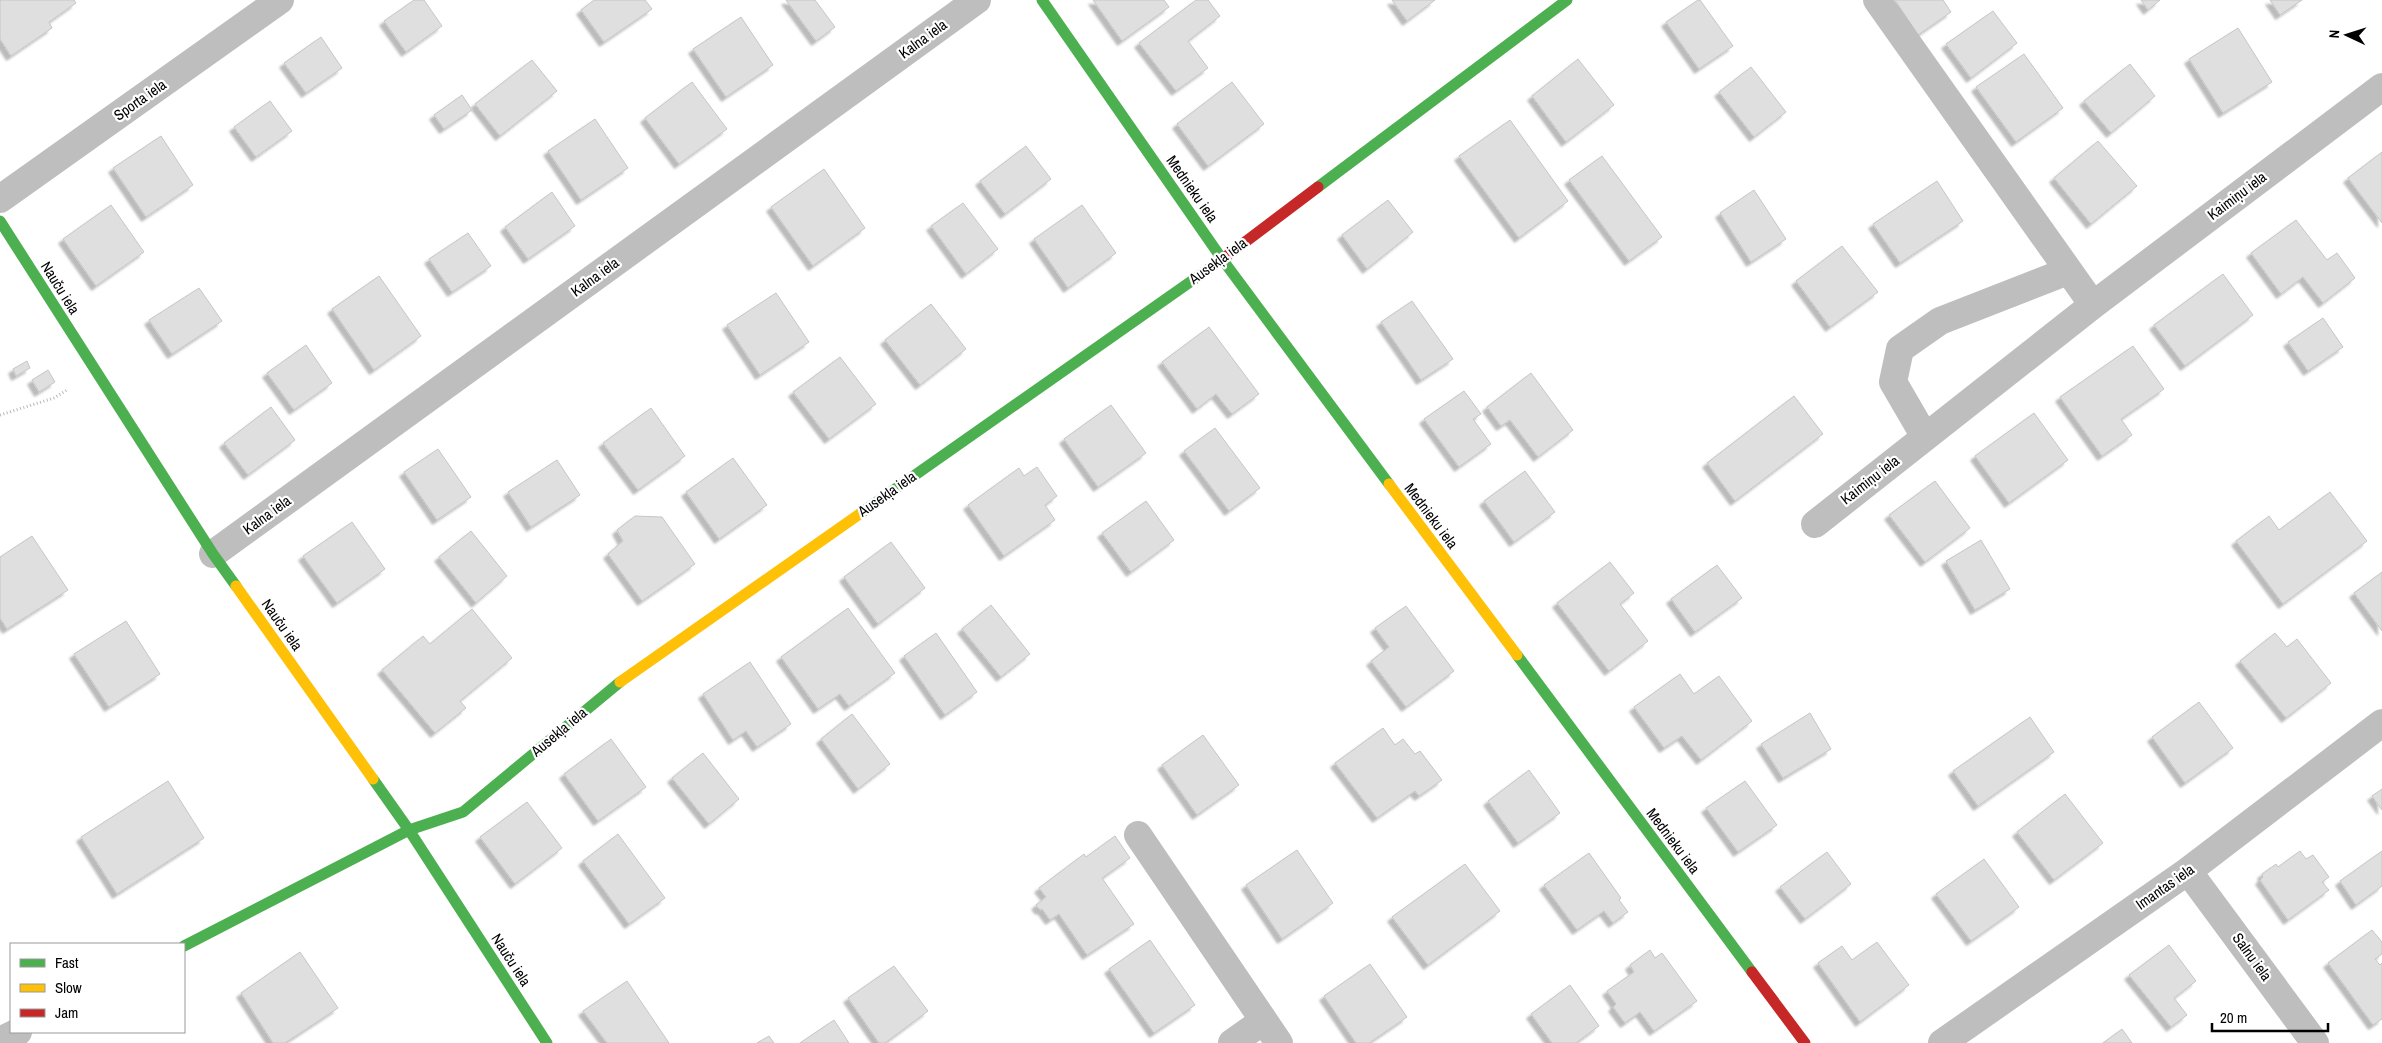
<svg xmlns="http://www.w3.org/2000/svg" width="2382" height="1043" font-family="'Archivo Narrow',sans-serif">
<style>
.building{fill:#dfdfdf;stroke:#c6c6c6;filter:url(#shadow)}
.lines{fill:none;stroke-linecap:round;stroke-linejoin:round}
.path{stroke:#b9b9b9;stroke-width:3;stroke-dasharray:1 2.5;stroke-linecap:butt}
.street{stroke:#bebebe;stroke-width:28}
.fast{stroke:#4caf50;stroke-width:11}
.slow{stroke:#ffc107;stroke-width:11}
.jam{stroke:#c62828;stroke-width:11}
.labels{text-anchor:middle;stroke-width:4.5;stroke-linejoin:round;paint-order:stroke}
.street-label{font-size:15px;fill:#000;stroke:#fff}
</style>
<defs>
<filter id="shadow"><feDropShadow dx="-4.5" dy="4.5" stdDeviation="1" flood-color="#0004"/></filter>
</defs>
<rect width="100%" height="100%" fill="#fff"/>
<path class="building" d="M0 0H74L76 3 49 22 52 28 11 56 0 39Z
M414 0H424L442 26 406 52 384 21Z
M594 0H645L652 9 604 42 581 10Z
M786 0H815L835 27 816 41Z
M1093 0H1164L1169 7 1122 41Z
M1196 0H1208L1220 16 1188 41 1208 68 1176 91 1139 43Z
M1392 0H1435L1407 21Z
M1698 0H1700L1733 46 1699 69 1666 22Z
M1895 0H1943L1951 12 1918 35Z
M2141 0H2160L2148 10Z
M2270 0H2302L2280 15Z
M1993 11 2017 43 1971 78 1946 44Z
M741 17 773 65 726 97 693 49Z
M2238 28 2272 82 2223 113 2189 59Z
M321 37 342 68 306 93 284 63Z
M2024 54 2063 108 2016 142 1976 87Z
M1578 59 1614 105 1566 142 1532 96Z
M532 60 557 91 500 136 475 104Z
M2130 64 2155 96 2111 133 2084 101Z
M1751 67 1786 112 1754 137 1719 92Z
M692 82 727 129 679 164 645 118Z
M1232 82 1264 124 1208 166 1177 124Z
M462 95 472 110 444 129 434 115Z
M270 101 292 131 256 157 234 127Z
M595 119 628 168 581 200 548 151Z
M1510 120 1568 201 1519 238 1459 156Z
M161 136 193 185 146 217 113 168Z
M2098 141 2137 186 2091 224 2054 178Z
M1026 146 1051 179 1005 214 980 181Z
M2382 152V223L2348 178Z
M1602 156 1662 237 1629 261 1569 180Z
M824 169 865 228 813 266 771 207Z
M1937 181 1963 221 1900 263 1873 224Z
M1754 190 1786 239 1751 262 1720 213Z
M552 192 575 226 528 259 505 227Z
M1388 200 1413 232 1367 269 1342 235Z
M963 203 998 249 966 274 931 226Z
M111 205 144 252 96 286 63 239Z
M1082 205 1116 253 1068 288 1034 239Z
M2296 220 2327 260 2337 253 2355 278 2323 303 2303 277 2281 294 2251 253Z
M468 233 491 266 452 292 429 259Z
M1842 246 1878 292 1830 327 1796 281Z
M2223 274 2253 315 2185 366 2154 325Z
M379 276 421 336 374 370 332 309Z
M199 288 222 321 172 354 149 320Z
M776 293 809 342 760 375 727 325Z
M1412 301 1453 359 1421 380 1381 322Z
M931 304 966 349 920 385 885 340Z
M2323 318 2343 347 2308 371 2288 342Z
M1209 327 1259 394 1232 414 1216 394 1197 409 1162 362Z
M306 345 332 383 294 410 267 373Z
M2133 346 2164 389 2121 419 2132 435 2102 456 2060 397Z
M840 357 876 404 829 439 793 392Z
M27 361 30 368 16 376 13 369Z
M48 370 55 382 39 392 32 380Z
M1531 373 1573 430 1538 457 1510 420 1501 426 1487 407Z
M1464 391 1481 414 1473 419 1491 444 1459 467 1424 419Z
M1794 396 1823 434 1735 501 1707 463Z
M1111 405 1146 453 1098 487 1064 439Z
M271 407 295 440 248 475 224 443Z
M651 408 685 456 638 490 603 443Z
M2034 413 2068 460 2009 503 1975 456Z
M1215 428 1260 488 1229 511 1184 451Z
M438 449 471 497 437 520 404 472Z
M733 458 767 505 719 539 686 492Z
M557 460 580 495 531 527 508 492Z
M1037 467 1057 496 1045 505 1055 520 1004 556 968 505 1019 468 1024 476Z
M1525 471 1555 512 1514 542 1484 501Z
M1935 481 1970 528 1925 562 1889 515Z
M2330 492 2367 541 2283 604 2236 541 2269 516 2279 530Z
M1146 501 1174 540 1131 572 1102 533Z
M635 516 662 517 695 564 642 601 608 554 623 541 617 530Z
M352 522 385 569 337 603 303 556Z
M471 531 507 576 476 603 439 557Z
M32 536 68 590 7 629 0 618V557Z
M1981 540 2010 589 1975 610 1946 561Z
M891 542 925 588 878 624 844 577Z
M1610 562 1634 593 1620 604 1648 641 1609 671 1557 603Z
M1717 565 1742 598 1695 632 1671 599Z
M2382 572V631L2354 593Z
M991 605 1030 654 1001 677 962 629Z
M1406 606 1454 671 1406 707 1371 661 1389 647 1375 628Z
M848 608 895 673 849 706 840 694 818 709 781 657Z
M472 609 512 658 460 701 466 708 435 733 382 670 423 636 430 644Z
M126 621 160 674 109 707 74 654Z
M936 633 977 692 945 715 904 656Z
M2275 633 2287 647 2297 639 2331 683 2286 718 2240 661Z
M750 662 791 724 757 747 746 731 733 740 703 694Z
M1680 674 1694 694 1719 676 1752 721 1701 760 1682 736 1664 748 1634 707Z
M2199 702 2233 748 2185 783 2152 737Z
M1810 713 1831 749 1783 778 1761 744Z
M852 714 890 764 858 789 821 739Z
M2030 717 2054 752 1978 806 1953 771Z
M1383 728 1395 745 1403 739 1415 754 1420 751 1442 780 1419 796 1415 791 1377 818 1335 763Z
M1203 735 1239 785 1197 815 1162 765Z
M611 739 646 787 598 821 564 774Z
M703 753 739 799 709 824 672 778Z
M1529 770 1560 813 1518 843 1488 801Z
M168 781 204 838 117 894 81 837Z
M1745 781 1777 825 1738 852 1706 808Z
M2382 789V810L2372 796Z
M2065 794 2103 843 2054 880 2017 832Z
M527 802 562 848 515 884 480 837Z
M618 834 665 898 629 924 583 861Z
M1115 836 1130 858 1102 878 1134 924 1087 955 1059 914 1050 920 1042 909 1040 910 1036 905 1046 897 1039 888 1084 854 1086 857Z
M1297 850 1333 903 1282 939 1246 885Z
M2300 851 2306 859 2313 855 2329 877 2322 882 2329 890 2288 920 2260 880 2263 877 2262 874 2276 864 2278 867Z
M2382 851V886L2356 905 2340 881Z
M1827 852 1851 884 1805 919 1780 887Z
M1589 853 1621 898 1619 900 1628 912 1613 923 1604 911 1577 930 1544 885Z
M1984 859 2019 907 1971 941 1936 894Z
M1465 864 1500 911 1428 965 1392 917Z
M2372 930 2382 942V954L2375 959 2380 965 2382 963V1019L2373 1025 2328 963Z
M1150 940 1195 1005 1154 1033 1109 969Z
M1877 942 1909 985 1860 1022 1818 963 1842 946 1852 960Z
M2169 945 2196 981 2174 998 2187 1015 2171 1027 2129 975Z
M1650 950 1655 958 1662 953 1697 1001 1654 1031 1640 1012 1625 1023 1613 1007 1616 1004 1607 991 1634 972 1630 965Z
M300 952 338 1008 285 1043H273L241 993Z
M1370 964 1407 1017 1369 1043H1356L1324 996Z
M894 966 928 1011 885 1043H879L848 998Z
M627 981 669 1043H607L583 1011Z
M1570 985 1599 1026 1576 1043H1552L1531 1014Z
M834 1020 849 1043H800Z
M2122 1029 2132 1043H2103Z
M769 1036 774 1043H757Z"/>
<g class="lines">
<path class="path" d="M0 415 54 398 67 390"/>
<path class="street" d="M1877 0 2093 305
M0 199 280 0
M1925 437 1893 382 1900 349 1940 321 2068 271
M1815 524 2093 305 2382 87
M213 554 977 0
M1138 835 1279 1043
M2188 871 2315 1043
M0 1041 18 1032
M1232 1043 1263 1021
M1942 1043 2188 871 2382 723"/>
<path class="fast" d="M1042 0 1222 259 1389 484
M1318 187 1567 0
M0 221 213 554 236 586
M861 513 1220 261
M1517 655 1752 972
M373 779 409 830 547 1043
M184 946 409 830 463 812 620 682"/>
<path class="slow" d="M1389 484 1517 655
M236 586 373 779
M620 682 861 513"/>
<path class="jam" d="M1220 261 1318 187
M1752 972 1805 1043"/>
</g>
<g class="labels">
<g class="street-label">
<text transform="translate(923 39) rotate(-36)" y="5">Kalna iela</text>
<text transform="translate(140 100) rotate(-35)" y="5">Sporta iela</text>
<text transform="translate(1192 189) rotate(55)" y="5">Mednieku iela</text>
<text transform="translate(2237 196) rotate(-37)" y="5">Kaimiņu iela</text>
<text transform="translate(1218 261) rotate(-36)" y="5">Ausekļa iela</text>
<text transform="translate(595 277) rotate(-36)" y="5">Kalna iela</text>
<text transform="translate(60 288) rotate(58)" y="5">Nauču iela</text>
<text transform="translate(1870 480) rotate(-38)" y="5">Kaimiņu iela</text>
<text transform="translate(887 494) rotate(-35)" y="5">Ausekļa iela</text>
<text transform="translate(267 515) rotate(-36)" y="5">Kalna iela</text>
<text transform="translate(1431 516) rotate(53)" y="5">Mednieku iela</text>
<text transform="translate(282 625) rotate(55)" y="5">Nauču iela</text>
<text transform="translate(559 732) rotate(-40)" y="5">Ausekļa iela</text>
<text transform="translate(1673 841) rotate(53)" y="5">Mednieku iela</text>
<text transform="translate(2165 887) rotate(-35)" y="5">Imantas iela</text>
<text transform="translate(2252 957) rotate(54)" y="5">Salnu iela</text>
<text transform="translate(511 960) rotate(57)" y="5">Nauču iela</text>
</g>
</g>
<rect x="10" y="943" width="175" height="90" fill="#ffffff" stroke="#999999"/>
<rect x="20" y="959" width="25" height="8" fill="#4caf50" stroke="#999999"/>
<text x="55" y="968" font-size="15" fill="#000000">Fast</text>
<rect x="20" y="984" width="25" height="8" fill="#ffc107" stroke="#999999"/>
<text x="55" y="993" font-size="15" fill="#000000">Slow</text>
<rect x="20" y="1009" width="25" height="8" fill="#c62828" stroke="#999999"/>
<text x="55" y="1018" font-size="15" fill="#000000">Jam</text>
<g transform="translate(2347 35) rotate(274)" stroke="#ffffff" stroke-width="4" paint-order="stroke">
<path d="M0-4L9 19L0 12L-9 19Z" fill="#000000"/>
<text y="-8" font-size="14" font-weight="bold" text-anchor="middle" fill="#000000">N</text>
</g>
<path d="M2212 1023v8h116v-8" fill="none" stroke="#000000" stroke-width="2.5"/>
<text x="2220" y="1023" font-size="15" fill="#000000" stroke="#ffffff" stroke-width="4" paint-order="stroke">20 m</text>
</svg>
